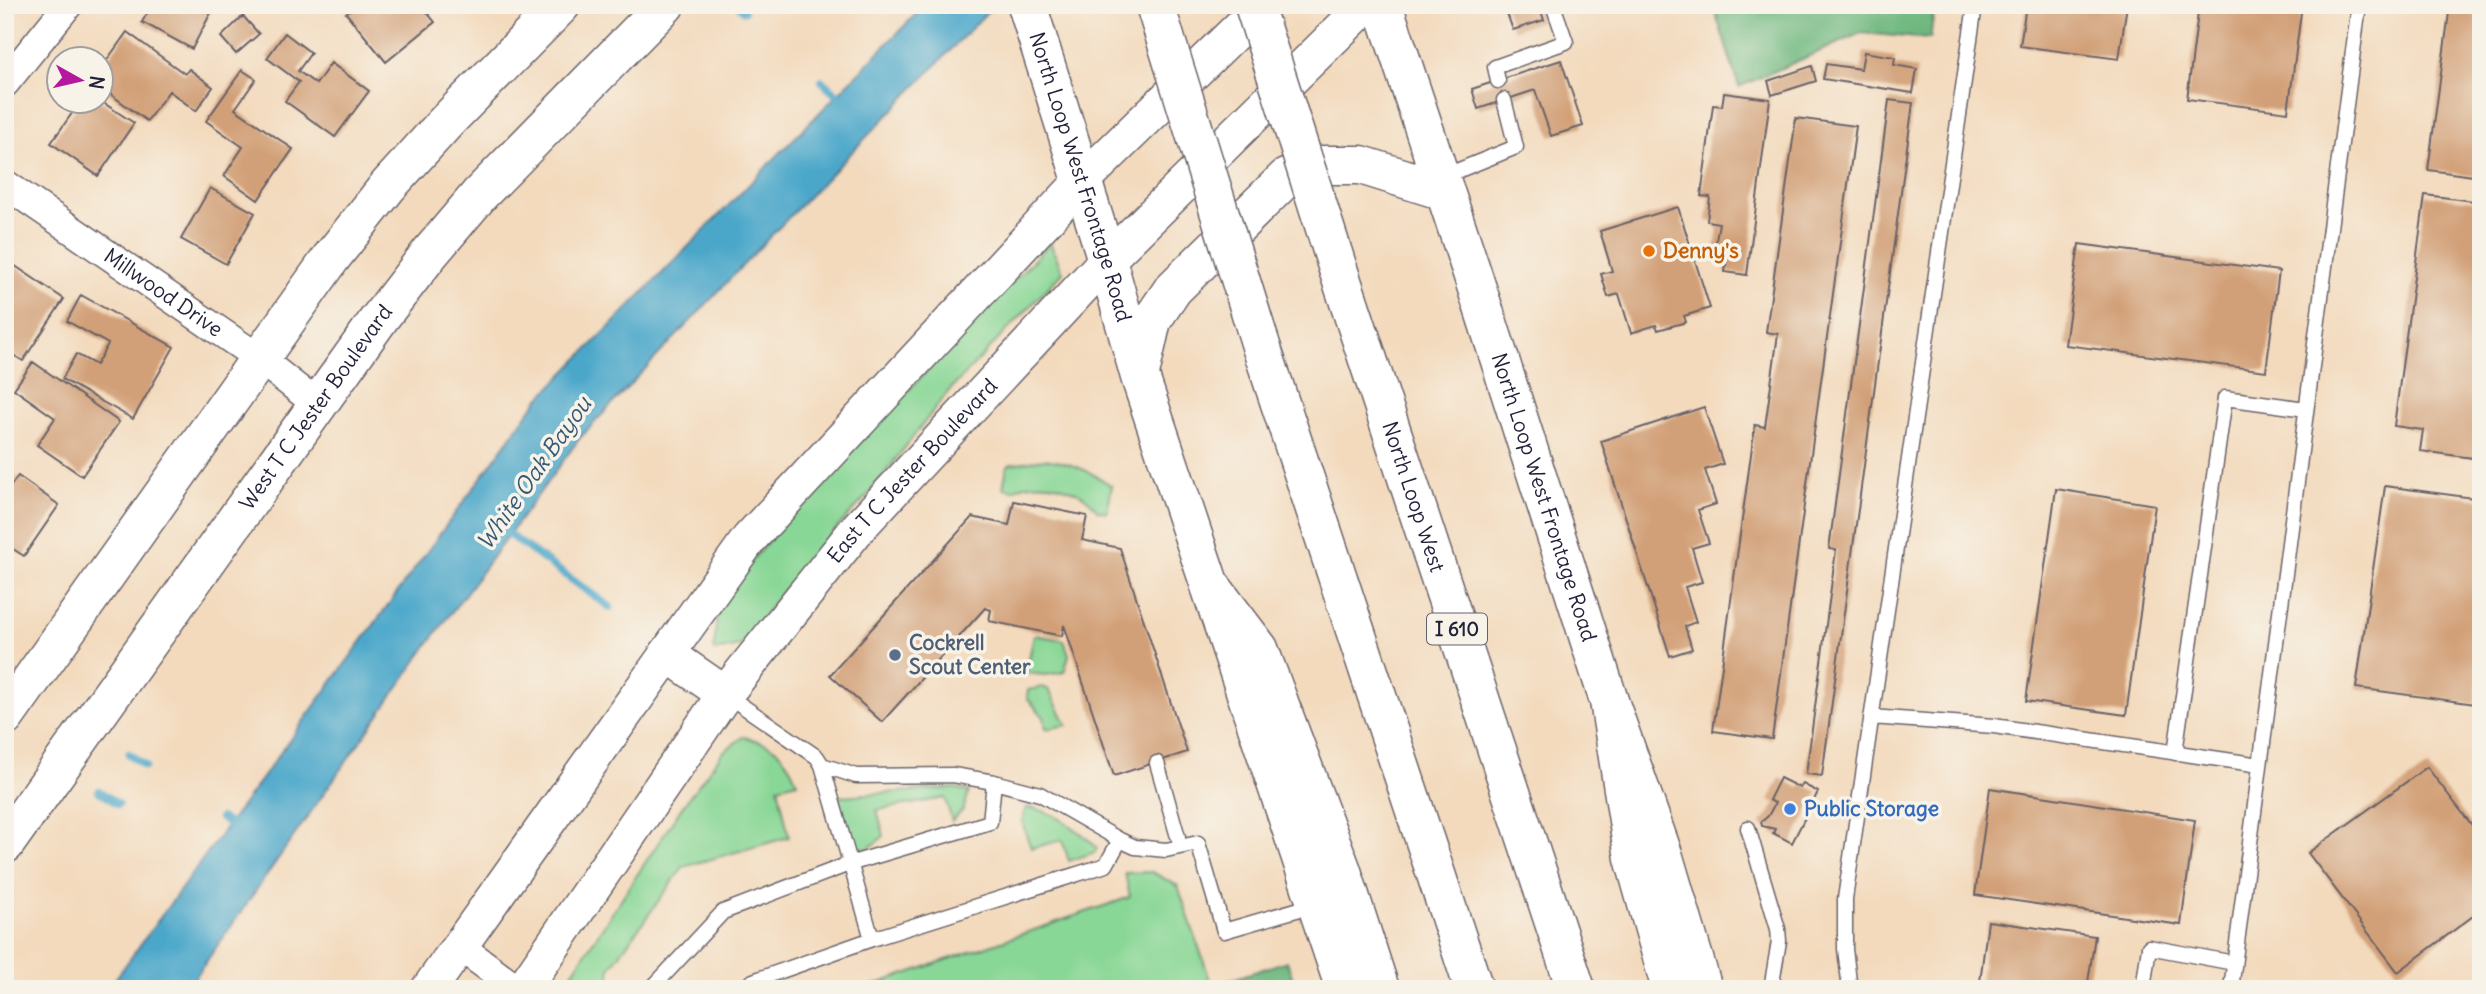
<svg xmlns="http://www.w3.org/2000/svg" width="2486" height="994" font-family="Delius,sans-serif">
<style>
.green{fill:#89d796;stroke:#567c68;stroke-width:2}
.forest{fill:#6eb87f;stroke:#486d5d;stroke-width:2}
.water{fill:#4ca7ca;stroke:#376482;stroke-width:2}
.lines{fill:none;stroke-linecap:round;stroke-linejoin:round}
.stream{stroke:#4ca7ca;stroke-width:8}
.building{fill:#d2a078}
.service-casing{stroke:#6b6268;stroke-width:17}
.minor-casing{stroke:#6b6268;stroke-width:31}
.tertiary-casing{stroke:#6b6268;stroke-width:38}
.secondary-casing{stroke:#6b6268;stroke-width:41}
.motorway-casing{stroke:#6b6268;stroke-width:41}
.service{stroke:#fff;stroke-width:14}
.minor{stroke:#fff;stroke-width:28}
.tertiary{stroke:#fff;stroke-width:35}
.secondary{stroke:#fff;stroke-width:38}
.motorway{stroke:#fff;stroke-width:38}
.motorway-bridge-casing{stroke:#6b6268;stroke-width:41;stroke-linecap:butt}
.motorway-bridge{stroke:#fff;stroke-width:38}
.food-dot{fill:#e8710a;stroke:#f7f3e8;stroke-width:2.5}
.service-dot{fill:#5c6f8a;stroke:#f7f3e8;stroke-width:2.5}
.shop-dot{fill:#3f7fe0;stroke:#f7f3e8;stroke-width:2.5}
.labels{text-anchor:middle;stroke-width:7;stroke-linejoin:round;paint-order:stroke}
.shield{fill:#f7f3e8;stroke:#62616f;stroke-width:2}
.shield-label{font-size:19px;font-weight:bold;fill:#22223b}
.street-label{font-size:21px;fill:#22223b;stroke:#f7f3e8}
.food-label{font-size:21px;font-weight:bold;fill:#c56008;stroke:#f7f3e8;text-anchor:start}
.service-label{font-size:21px;font-weight:bold;fill:#4e5e75;stroke:#f7f3e8;text-anchor:start}
.shop-label{font-size:21px;font-weight:bold;fill:#366cbe;stroke:#f7f3e8;text-anchor:start}
.water-label{font-size:23px;font-style:italic;fill:#335774;stroke:#f7f3e8}
</style>
<rect width="100%" height="100%" fill="#f7f3e8"/>
<filter id="ink" filterUnits="userSpaceOnUse"><feTurbulence type="fractalNoise" baseFrequency=".0143" numOctaves="2"/><feDisplacementMap in="SourceGraphic" scale="14" xChannelSelector="R" yChannelSelector="G"/><feConvolveMatrix kernelMatrix="1 2 1 2 8 2 1 2 1" color-interpolation-filters="sRGB"/></filter>
<filter id="wash" filterUnits="userSpaceOnUse"><feTurbulence type="fractalNoise" baseFrequency=".00686" numOctaves="4" result="noise"/><feDisplacementMap in="SourceGraphic" scale="28" xChannelSelector="R" yChannelSelector="G"/><feGaussianBlur stdDeviation="1.57" result="paint"/><feColorMatrix in="noise" values="0 0 0 0 0 0 0 0 0 0 0 0 0 0 0 0 0 1.4 0 .05"/><feComposite in="paint" operator="in"/></filter>
<g filter="url(#wash)">
<rect width="100%" height="100%" fill="#f3dabd"/>
<path class="green" d="M1050 243 1063 272 948 392 867 496 807 560 740 646 714 651 717 613 741 573 802 501Z
M1044 459C1071 462 1090 471 1112 486L1107 512 1097 510C1082 486 1038 476 1013 490L1003 488 1007 467 1011 464Z
M1034 635 1064 640 1069 655 1064 672 1045 675 1026 673Z
M1043 687 1049 690 1067 725 1046 729 1044 717 1027 698 1028 690Z
M743 737C776 744 784 752 797 782L778 787 789 837 683 867 610 968 611 989H571L569 978 682 807 723 752Z
M955 788 969 792 963 810 952 821 945 798 877 810 884 836 868 849 850 848 837 803 841 796Z
M1027 808C1047 806 1083 833 1097 848L1095 852 1069 861 1062 840 1031 848C1027 835 1017 820 1027 808Z
M1152 872 1178 886 1212 986 1204 989H862L1130 897 1125 873Z"/>
<path class="forest" d="M1713 5H1935L1930 39 1861 33 1739 87Z
M1287 961 1296 989H1204L1212 986Z"/>
<path class="water" d="M925 5H994L764 243 580 438 429 643 187 989H108L537 401Z"/>
<g class="lines">
<path class="stream" d="M738 5 744 11
M822 81 843 100
M501 529 610 607
M129 754 145 766
M99 791 118 804
M221 818 236 829"/>
</g>
<g id="blocks">
<path class="building" d="M152 5H215L192 49 142 22Z
M355 5H421L435 22 386 62 346 13Z
M1504 5H1539L1544 20 1513 30Z
M2026 5H2127L2119 59 2020 46Z
M2199 5H2302L2288 112 2187 99Z
M2450 5H2481V177L2428 170Z
M243 16 259 34 236 54 221 37Z
M127 32 185 74 189 69 213 87 196 111 169 91 147 121 102 88V67Z
M285 33 311 53 298 71 316 84 331 63 369 91 335 137 285 101 299 82 267 58Z
M1864 52 1895 57 1894 65 1917 69 1913 93 1823 79 1826 64 1861 69Z
M1561 60 1583 126 1551 136 1535 90 1478 109 1472 89Z
M1812 66 1816 81 1772 95 1768 81Z
M242 70 256 79 235 109 293 149 258 200 224 176 243 147 206 121Z
M1724 93 1770 99 1747 275 1725 272 1728 249 1715 247 1719 223 1707 221 1710 197 1701 196 1713 105 1722 106Z
M1889 100 1913 103 1822 776 1806 774 1836 550 1829 549Z
M80 102H102L134 123 98 176 51 143Z
M1796 118 1856 126 1772 739 1713 731 1755 425 1765 427 1778 334 1766 332Z
M210 188 255 213 226 264 181 239Z
M2425 195 2481 202V459L2420 451 2423 430 2394 426Z
M1678 207 1710 308 1684 316 1686 322 1658 330 1656 325 1631 333 1619 294 1608 297 1601 274 1612 271 1600 231Z
M2079 244 2279 271 2266 371 2065 345Z
M5 259 64 299 23 361 5 350Z
M81 295 174 347 133 419 62 379 76 354 96 365 108 344 67 321Z
M33 362 119 422 82 476 37 445 55 418 14 389Z
M1704 407 1723 464 1705 470 1716 504 1698 510 1709 543 1692 548 1702 582 1685 587 1696 622 1685 626 1692 649 1670 656 1601 441Z
M18 476 59 505 24 556 5 544V494Z
M2385 486 2481 499V660L2475 704 2356 688Z
M2056 489 2155 505 2126 715 2026 701Z
M1014 501 1087 516 1082 540 1120 548 1187 752 1114 776 1064 625 1062 636 1028 629 989 621 991 610 985 608 882 722 830 675 972 517 1009 525Z
M2427 767 2481 837V910L2398 972 2308 853Z
M1780 778 1800 788 1803 784 1818 792 1792 843 1773 833 1775 829 1762 826 1761 822 1768 816 1775 803 1769 800Z
M1990 788 2195 820 2181 925 1975 895Z
M1988 921 2095 936 2087 989H1979Z"/>
</g>
</g>
<g filter="url(#ink)">
<use href="#blocks" fill-opacity="0" stroke="#6b6268" stroke-width="2"/>
<g class="lines">
<defs>
<path id="service" d="M1498 81 1495 67 1566 42 1553 5
M1442 177 1516 147 1504 100
M725 694 817 757 822 765 856 776 953 775 994 782 1040 794 1120 840 1135 847 1166 850 1198 843 1224 931 1317 904
M1871 717 1994 726 2260 765
M2175 753 2225 398 2306 409
M1157 763 1178 837
M822 765 872 939
M1748 828 1778 929 1779 941 1771 989
M655 989 653 987 723 912 849 864 990 822 994 782
M744 989 753 981 872 939 1106 865 1120 840
M1850 989 1845 949V899L1975 5
M2143 989 2149 947 2234 963
M2231 989 2359 5"/>
<g id="minor">
<path d="M5 83 68 5"/>
<path id="s1" d="M5 184 260 359 318 405"/>
<path d="M459 946 518 989"/>
</g>
<g id="tertiary">
<path d="M667 654 725 694"/>
<path d="M429 989 749 539 1082 181 1263 5"/>
<path id="s2" d="M523 989 725 694 858 528 1107 260 1366 5"/>
</g>
<g id="secondary">
<path id="s3" d="M1027 5 1107 260 1140 377 1345 989"/>
<path id="s4" d="M1383 5 1472 273 1609 701 1663 854 1703 989"/>
<path d="M1140 374 1152 320 1173 289 1286 178 1321 165H1361L1444 191"/>
<path d="M5 717 331 258 388 186 447 121 561 5"/>
<path id="s5" d="M5 844 379 319 430 253 480 194 665 5"/>
</g>
<g id="motorway">
<path id="s6" d="M1338 269 1576 989"/>
<path d="M1262 349 1474 989"/>
<path d="M1211 586 1259 649 1342 871 1380 989"/>
<path d="M1609 701 1634 858 1671 989"/>
</g>
</defs>
<use href="#service" class="service-casing"/>
<use href="#minor" class="minor-casing"/>
<use href="#tertiary" class="tertiary-casing"/>
<use href="#secondary" class="secondary-casing"/>
<use href="#motorway" class="motorway-casing"/>
<use href="#service" class="service"/>
<use href="#minor" class="minor"/>
<use href="#tertiary" class="tertiary"/>
<use href="#secondary" class="secondary"/>
<use href="#motorway" class="motorway"/>
<defs>
<path id="motorway-bridge" d="M1155 5 1262 349
M1254 5 1338 269"/>
</defs>
<use href="#motorway-bridge" class="motorway-bridge-casing"/>
<use href="#motorway-bridge" class="motorway-bridge"/>
</g>
</g>
<circle class="food-dot" cx="1649" cy="251" r="7"/>
<circle class="service-dot" cx="895" cy="655" r="7"/>
<circle class="shop-dot" cx="1790" cy="809" r="7"/>
<g class="labels">
<rect class="shield" x="1427" y="613.5" width="60" height="31" rx="5"/>
<g class="shield-label">
<text x="1457" y="636">I 610</text>
</g>
<g class="street-label">
<text dy="7" stroke="none"><textPath href="#s3" startOffset="180">North Loop West Frontage Road</textPath></text>
<text dy="7" stroke="none"><textPath href="#s1" startOffset="192">Millwood Drive</textPath></text>
<text dy="7" stroke="none"><textPath href="#s5" startOffset="536">West T C Jester Boulevard</textPath></text>
<text dy="7" stroke="none"><textPath href="#s2" startOffset="649">East T C Jester Boulevard</textPath></text>
<text dy="7" stroke="none"><textPath href="#s6" startOffset="240">North Loop West</textPath></text>
<text dy="7" stroke="none"><textPath href="#s4" startOffset="518">North Loop West Frontage Road</textPath></text>
</g>
<g class="food-label">
<text x="1663" y="258">Denny's</text>
</g>
<g class="service-label">
<text x="909" y="650">Cockrell<tspan x="909" dy="24">Scout Center</tspan></text>
</g>
<g class="shop-label">
<text x="1804" y="816">Public Storage</text>
</g>
<g class="water-label">
<text transform="translate(534 473) rotate(-55)" y="8">White Oak Bayou</text>
</g>
</g>
<rect width="2486" height="994" fill="none" stroke="#f7f3e8" stroke-width="28"/>
<g transform="translate(80 80) rotate(98)"><circle r="33" fill="#f7f3e8" stroke="#a29fa3" stroke-width="2"/>
<path d="M0-5L12 26L0 18L-12 26Z" fill="#b5179e"/>
<text y="-10" font-size="19" font-weight="bold" text-anchor="middle" fill="#22223b">N</text>
</g>
</svg>
